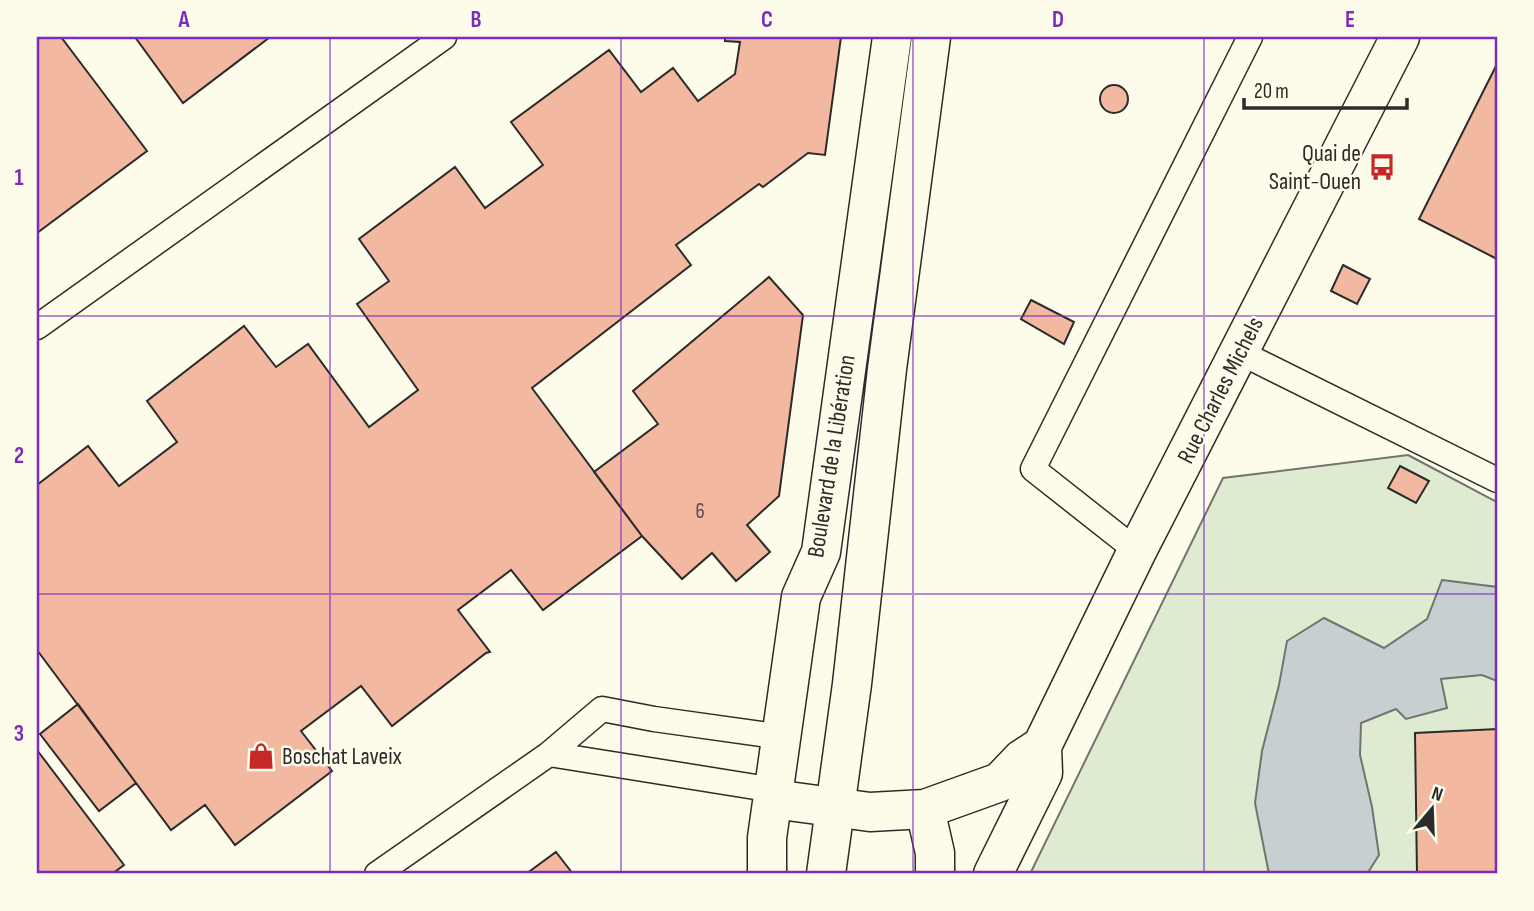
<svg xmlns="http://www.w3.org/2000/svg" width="1534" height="911" font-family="'Sofia Sans Condensed',sans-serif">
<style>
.green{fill:#deebd1;stroke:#74746e;stroke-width:2}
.water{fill:#c7d0d0;stroke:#74746e;stroke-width:2}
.building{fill:#f2b8a0;stroke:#2b2b2b;stroke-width:2}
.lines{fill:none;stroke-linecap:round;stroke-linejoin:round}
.lane-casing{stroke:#2b2b2b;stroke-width:27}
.street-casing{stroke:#2b2b2b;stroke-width:41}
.primary-casing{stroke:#2b2b2b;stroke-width:41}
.lane{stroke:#fdfbea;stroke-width:24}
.street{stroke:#fdfbea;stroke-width:38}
.primary{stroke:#fdfbea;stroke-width:38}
.grid{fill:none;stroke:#7b2cbf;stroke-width:2;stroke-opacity:0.55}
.labels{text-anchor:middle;stroke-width:5;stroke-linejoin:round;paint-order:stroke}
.number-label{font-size:21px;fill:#5d4e48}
.poi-label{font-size:24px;fill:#2b2b2b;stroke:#fdfbea;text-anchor:end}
.street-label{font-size:24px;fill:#2b2b2b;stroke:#fdfbea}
.neatline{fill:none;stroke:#7b2cbf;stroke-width:2.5}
.grid-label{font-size:23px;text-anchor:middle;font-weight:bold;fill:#7b2cbf}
</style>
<rect width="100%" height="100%" fill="#fdfbea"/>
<path class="green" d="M1408 455 1497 502V874H1030L1223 478Z"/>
<path class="water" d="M1442 580 1497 587V681L1482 675 1441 679 1447 708 1406 719 1396 709 1361 723 1360 755 1372 807 1379 855 1367 874H1269L1255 803 1262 751 1279 685 1287 641 1324 618 1384 648 1427 619Z"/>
<path class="building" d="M37 37H61L147 151 37 233Z
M135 37H270L183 103Z
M725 37H841L825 155 808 153 763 187 759 184 676 245 691 265 532 388 642 536 543 610 511 570 458 610 490 652 486 653 392 726 361 686 301 731 332 771 235 845 205 805 171 830 37 650V485L88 446 119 486 177 442 147 401 244 326 276 367 308 344 369 427 418 390 357 304 389 281 359 239 455 167 485 208 543 165 511 122 609 50 641 92 673 68 698 101 735 74 740 42 725 41Z
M1497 64V259L1419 219Z
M1100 99a14 14 0 1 1 28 0a14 14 0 1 1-28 0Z
M1343 265 1370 279 1357 304 1331 291Z
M769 277 803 315 779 496 747 525 770 552 736 581 712 553 682 579 642 536 594 472 658 424 633 391Z
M1031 300 1074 322 1064 344 1021 319Z
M1400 466 1429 481 1416 503 1388 488Z
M78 704 136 783 99 811 40 734Z
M1497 729V874H1417L1415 733Z
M37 750 124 865 112 874H37Z
M556 852 573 874H526Z"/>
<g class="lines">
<defs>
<path id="lane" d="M37 327 444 37
M1239 352 1497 480
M1137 551 1033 469 1250 37
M549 754 787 792
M377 874 549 754 602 709 654 719 782 737"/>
<path id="street" d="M773 799 870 812 925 809 1000 782 1022 759 1042 746
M925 809 935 853V874
M993 874 1043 773 1042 746 1137 551 1400 37"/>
<path id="primary" d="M767 874V838L801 597 821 552 892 37
M826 874 852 684 887 369 931 37"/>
</defs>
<use href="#lane" class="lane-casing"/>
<use href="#street" class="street-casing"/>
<use href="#primary" class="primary-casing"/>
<use href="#lane" class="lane"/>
<use href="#street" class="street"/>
<use href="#primary" class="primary"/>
</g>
<path class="grid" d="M330 37V874M621 37V874M913 37V874M1204 37V874M37 316H1497M37 594H1497"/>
<defs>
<symbol id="bus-bare" viewBox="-9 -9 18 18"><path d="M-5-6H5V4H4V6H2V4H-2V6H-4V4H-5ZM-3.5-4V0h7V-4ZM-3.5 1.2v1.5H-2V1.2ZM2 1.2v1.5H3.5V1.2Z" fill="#c62828" stroke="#fdfbea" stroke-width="2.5" paint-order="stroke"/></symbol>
<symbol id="shop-bare" viewBox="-9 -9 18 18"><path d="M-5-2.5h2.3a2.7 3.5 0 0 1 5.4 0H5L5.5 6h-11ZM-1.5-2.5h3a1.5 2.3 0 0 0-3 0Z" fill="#c62828" stroke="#fdfbea" stroke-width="2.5" paint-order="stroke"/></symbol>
</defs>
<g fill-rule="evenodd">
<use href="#bus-bare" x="1363" y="148" width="38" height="38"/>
<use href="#shop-bare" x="242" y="737" width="38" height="38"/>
</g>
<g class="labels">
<g class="number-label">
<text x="700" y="518">6</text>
</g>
<g class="poi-label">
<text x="1361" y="161">Quai de<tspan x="1361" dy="28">Saint-Ouen</tspan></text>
<text x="282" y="764" text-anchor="start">Boschat Laveix</text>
</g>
<g class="street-label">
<text transform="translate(1220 390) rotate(-63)" y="8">Rue Charles Michels</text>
<text transform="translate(831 456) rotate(-81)" y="8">Boulevard de la Libération</text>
</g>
</g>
<rect width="1534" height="911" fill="none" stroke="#fdfbea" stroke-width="77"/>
<g transform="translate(1432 809) rotate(19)" stroke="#fdfbea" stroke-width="5" paint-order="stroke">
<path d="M0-5L12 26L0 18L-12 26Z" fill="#2b2b2b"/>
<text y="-10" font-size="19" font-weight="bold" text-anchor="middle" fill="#2b2b2b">N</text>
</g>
<path d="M1244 98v10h163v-10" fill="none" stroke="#2b2b2b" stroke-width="3.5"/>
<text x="1254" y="98" font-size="21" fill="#2b2b2b" stroke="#fdfbea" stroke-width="5" paint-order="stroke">20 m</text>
<rect x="38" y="38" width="1458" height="834" class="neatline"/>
<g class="grid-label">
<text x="184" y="27">A</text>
<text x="476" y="27">B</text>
<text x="767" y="27">C</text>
<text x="1058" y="27">D</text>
<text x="1350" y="27">E</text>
<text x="19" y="185">1</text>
<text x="19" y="463">2</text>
<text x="19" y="741">3</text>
</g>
</svg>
